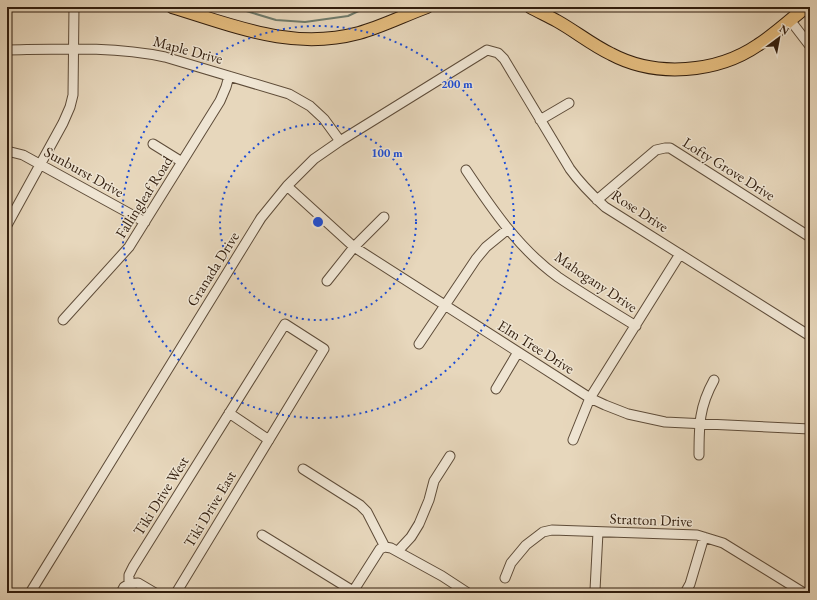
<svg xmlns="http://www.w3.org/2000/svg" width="817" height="600" font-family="'EB Garamond',serif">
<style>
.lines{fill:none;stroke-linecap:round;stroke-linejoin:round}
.stream{stroke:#6f7b6c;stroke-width:2}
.minor-casing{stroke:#5e4c39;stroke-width:11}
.major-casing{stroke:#311d0d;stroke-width:14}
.minor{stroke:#efe5d3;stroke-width:9}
.major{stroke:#e4bc7e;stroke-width:12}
.ring{fill:none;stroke:#1d4ed8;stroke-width:2;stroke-dasharray:2 4}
.labels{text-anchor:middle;stroke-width:3;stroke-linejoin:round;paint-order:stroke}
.street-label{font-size:15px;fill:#311d0d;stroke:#efe5d3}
.centre{fill:#1d4ed8;stroke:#efe5d3;stroke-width:2}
.ring-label{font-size:12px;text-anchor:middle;font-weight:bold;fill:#1d4ed8;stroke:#efe5d3;stroke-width:3;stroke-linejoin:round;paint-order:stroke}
</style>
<rect width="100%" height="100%" fill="#e7d7bc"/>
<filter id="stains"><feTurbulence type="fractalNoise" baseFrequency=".005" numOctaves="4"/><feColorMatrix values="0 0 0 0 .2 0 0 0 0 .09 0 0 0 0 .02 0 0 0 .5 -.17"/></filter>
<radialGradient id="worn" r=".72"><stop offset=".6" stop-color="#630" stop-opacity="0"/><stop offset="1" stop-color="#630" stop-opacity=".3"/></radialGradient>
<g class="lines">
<path class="stream" d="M233 7 276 20 305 22 348 16 367 7
M746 7 748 10"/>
<defs>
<path id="minor" d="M790 20 810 46
M7 50C60 49 113 46 165 57L289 94 310 106 324 119 340 141
M540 120 569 103
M153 144 182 162
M7 151 23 155 145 222
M466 170C492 209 519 249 558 277 583 294 610 310 636 326
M287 186 354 247 590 398 605 405 628 414 665 422 810 429
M597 200 656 150 665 148H670L810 237
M7 225 63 123 70 107 73 95 74 7
M327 281 354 247 384 217
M63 320 129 247 220 101 226 87 229 76
M419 344 476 259 486 247 508 229
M496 389 518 352
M229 413 269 440
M573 440 590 398 680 254
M699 455C699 425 699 407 714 380
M303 469 360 505 367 512 385 547
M262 535 353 591
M398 551 411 537 419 524 429 500 434 481 450 456
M505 578 511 563 526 545 543 532 552 530 697 535 723 543 804 593
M129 584 138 583 155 593
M595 590 598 532
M30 593 261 218 287 186 314 159 340 141 487 50 498 53 504 59 570 169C580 183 592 195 605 207L810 336
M121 593 124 587 129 584V575L133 567 285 324 324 349 176 593
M352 593 380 549 385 547 391 548 442 576 468 593
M685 593 690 584 704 537"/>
<path id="major" d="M172 7C235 26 292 51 359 33 381 27 405 15 427 7
M530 7C539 12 548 16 557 21 575 31 592 45 611 54 656 78 717 73 758 45 775 34 790 20 806 7"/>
</defs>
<use href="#minor" class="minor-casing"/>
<use href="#major" class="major-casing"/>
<use href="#minor" class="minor"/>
<use href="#major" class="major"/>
</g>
<g class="ring">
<circle cx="318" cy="222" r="98"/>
<circle cx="318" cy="222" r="196"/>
</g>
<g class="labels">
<g class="street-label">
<text transform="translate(188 50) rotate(15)" y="5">Maple Drive</text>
<text transform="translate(729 169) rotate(32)" y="5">Lofty Grove Drive</text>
<text transform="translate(84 172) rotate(29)" y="5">Sunburst Drive</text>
<text transform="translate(144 197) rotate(-58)" y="5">Fallingleaf Road</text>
<text transform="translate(640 211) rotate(33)" y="5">Rose Drive</text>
<text transform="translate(213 269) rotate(-58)" y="5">Granada Drive</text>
<text transform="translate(596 282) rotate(34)" y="5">Mahogany Drive</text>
<text transform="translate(536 347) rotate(32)" y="5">Elm Tree Drive</text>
<text transform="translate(161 496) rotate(-58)" y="5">Tiki Drive West</text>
<text transform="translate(210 509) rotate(-59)" y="5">Tiki Drive East</text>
<text transform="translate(651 520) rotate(2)" y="5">Stratton Drive</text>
</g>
</g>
<circle cx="318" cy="222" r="6" class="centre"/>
<g class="ring-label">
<text x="457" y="88">200 m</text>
<text x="387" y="157">100 m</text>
</g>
<rect width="817" height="600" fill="none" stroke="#e7d7bc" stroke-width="24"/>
<rect x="8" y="8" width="801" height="584" fill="none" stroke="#311d0d" stroke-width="2"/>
<rect x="12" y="12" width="793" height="576" fill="none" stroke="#311d0d"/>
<g transform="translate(779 38) rotate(32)" stroke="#efe5d3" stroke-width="3" paint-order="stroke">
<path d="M0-3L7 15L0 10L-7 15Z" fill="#311d0d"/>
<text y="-6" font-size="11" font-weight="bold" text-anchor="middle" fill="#311d0d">N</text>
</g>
<rect width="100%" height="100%" filter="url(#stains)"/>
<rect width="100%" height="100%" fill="url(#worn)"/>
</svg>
